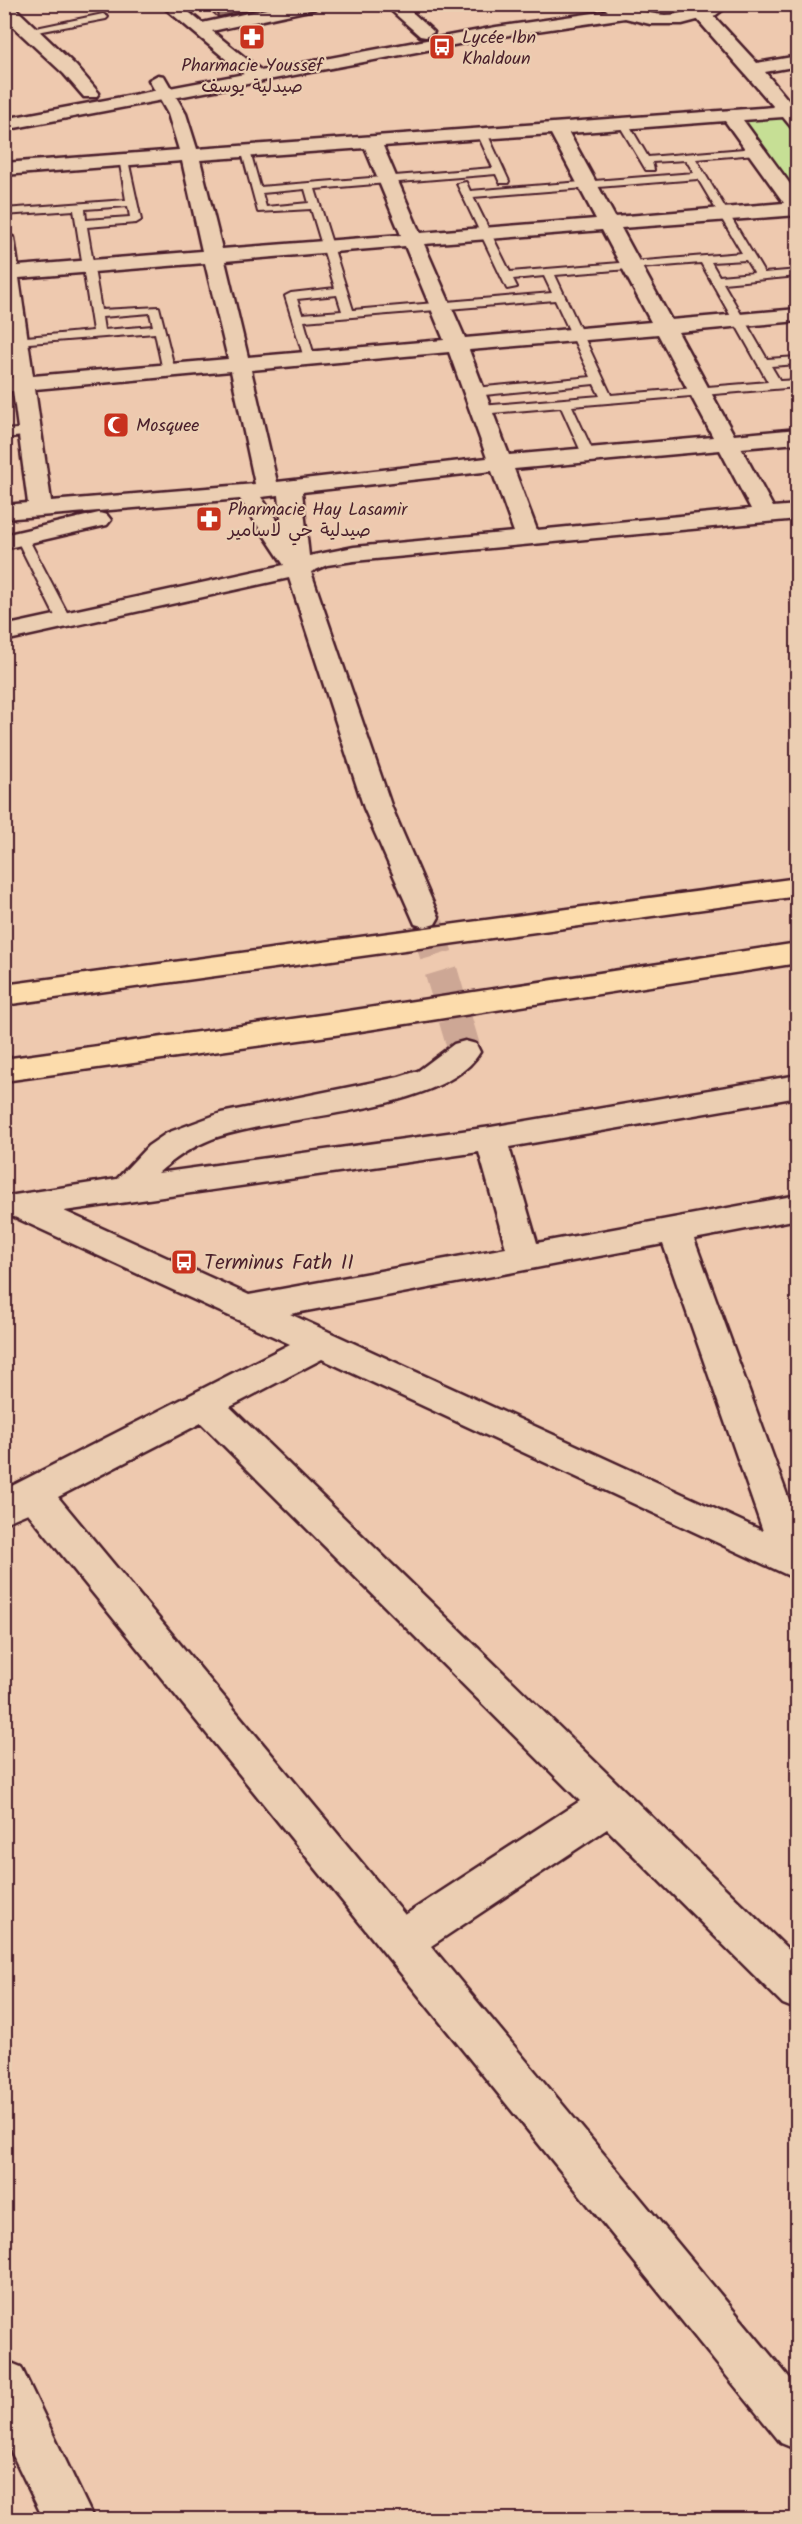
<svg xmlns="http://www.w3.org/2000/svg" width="802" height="2524" font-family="Kalam,'Playpen Sans Arabic',sans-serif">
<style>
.green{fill:#c6df95;stroke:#887f60;stroke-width:1.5}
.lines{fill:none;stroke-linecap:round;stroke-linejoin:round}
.street-tunnel-far1{stroke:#cda795;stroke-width:25;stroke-dasharray:25 13;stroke-linecap:butt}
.street-tunnel{stroke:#cda795;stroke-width:33;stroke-dasharray:33 16;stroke-linecap:butt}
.lane-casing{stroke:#4a1f2b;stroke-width:4}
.street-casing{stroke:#4a1f2b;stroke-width:5}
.secondary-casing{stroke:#4a1f2b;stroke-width:5}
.highway-casing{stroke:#4a1f2b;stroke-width:5}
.lane{fill:#ebceb2;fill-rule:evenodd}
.street{fill:#ebceb2;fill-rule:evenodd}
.secondary{fill:#ebceb2;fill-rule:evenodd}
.highway{fill:#fcdcac;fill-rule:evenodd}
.wall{fill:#bb8d7e;stroke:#4a1f2b;stroke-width:1.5}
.shaded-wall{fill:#987367;stroke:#4a1f2b;stroke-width:1.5}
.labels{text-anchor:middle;stroke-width:4.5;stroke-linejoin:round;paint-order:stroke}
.far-poi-label{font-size:18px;fill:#4a1f2b;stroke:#ebceb2;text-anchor:start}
.poi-label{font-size:21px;fill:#4a1f2b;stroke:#ebceb2;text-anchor:start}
</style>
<rect width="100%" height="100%" fill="#eec9af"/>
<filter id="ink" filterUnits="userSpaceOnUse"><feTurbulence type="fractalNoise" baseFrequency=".0167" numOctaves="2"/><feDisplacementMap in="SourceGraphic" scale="12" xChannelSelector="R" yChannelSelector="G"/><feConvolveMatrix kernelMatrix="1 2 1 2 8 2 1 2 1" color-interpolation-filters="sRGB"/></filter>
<g filter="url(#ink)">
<path class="green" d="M782 116 797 133V202L739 119Z"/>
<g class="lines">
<path class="street-tunnel-far1" d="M425 917 428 926"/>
<path class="street-tunnel" d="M427 924 465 1052"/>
<defs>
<path id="lane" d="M103 14 108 17 106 19 27 34 22 31Z
M623 120 628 123 648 157 756 148 761 151 756 154 696 159 764 273 798 270V276L723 283 767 359 798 357V364L771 366 780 381 798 380V387L572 406 595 456 589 460 583 456 561 407 481 414 475 410 481 406 600 396 594 384 474 396 468 392 474 388 591 377 555 300 304 321 315 359 305 361 285 296 291 293 335 288 311 209 258 212 241 149 250 151 260 187 493 168 477 133 486 131 509 181 508 183H500L496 174 315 189 353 310 552 293 544 276 513 279 517 287 507 289 457 184 466 182 470 191 694 173 686 160 652 162 654 170H646L618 123ZM698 179 742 253 510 272 473 197ZM305 189 309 203 266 207 262 193ZM746 260 754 273 719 276 711 262ZM701 263 768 382 611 395 555 275ZM337 295 342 311 302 314 297 299Z
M119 158 128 160 141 220 136 223 87 227 101 310 159 307 175 371 169 374 163 371 155 333 4 345V339L93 331 74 210 4 215V209L126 200ZM128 206 130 217 86 220 85 209ZM150 313 153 326 104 330 102 317Z
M30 428 36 432 34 435 4 438V430Z
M22 534 28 538 71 620 69 623H59L57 620 16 538Z"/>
<path id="street" d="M4 4H11L76 66 99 93 96 97H84L64 74 8 22 4 17Z
M160 4H179L202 23 289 4H322L314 9 212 31 264 73 267 77 258 82 252 81Z
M384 4H403L434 32 426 37 420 36Z
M703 10 709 11 757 63 798 56V66L765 72 798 112V129L792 128 783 117 743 120 798 195V215L621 228 671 320 798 309V321L678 332 734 435 798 429V443L741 448 773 507 798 505V519L354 561 327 565 311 572 392 808 439 917 435 924 425 927 415 924 364 808 289 578 4 641V626L284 565 240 499 4 519V505L28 503 13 391H4V378H12L4 320V232L14 238 18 266 202 251 182 161 4 175V163L179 150 168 114 149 80 158 75 164 76 186 114 197 149 774 107 697 19 695 15 697 11ZM725 121 784 203 615 217 569 133ZM551 134 596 219 420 233 383 146ZM365 148 401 235 222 249 200 160ZM602 230 651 322 465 338 424 244ZM405 246 444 340 248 357 225 261ZM205 263 228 359 33 376 19 278ZM658 334 713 437 509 455 469 350ZM449 352 487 458 277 482 251 370ZM231 371 255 484 51 501 35 389ZM720 450 751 509 537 530 514 469ZM492 471 514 532 354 547 309 556 302 492ZM279 495 282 528 261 497Z
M99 513 107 515 111 520 107 525 4 549V535Z
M465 1041 476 1044 480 1052C444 1114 278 1114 212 1139 191 1147 174 1159 158 1173L491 1127 798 1075V1097L509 1147 537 1243 798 1195V1219L694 1239 798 1525V1580L322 1359 230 1407 798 1959V2010L783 2004 607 1829 431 1946 798 2388V2450L781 2443 28 1513 4 1523V1490L290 1344 8 1214 4 1202 8 1196 117 1179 148 1146 167 1133 221 1113 399 1077 418 1071 454 1044ZM479 1152 506 1248 249 1295 64 1211ZM663 1244 763 1531 290 1314ZM201 1423 580 1801 405 1915 58 1497Z
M4 2360 21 2367 94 2520H44L4 2437Z"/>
<path id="secondary" d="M600 4C623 4 642 14 665 15 684 15 694 8 711 4 717 3 724 4 730 4L716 15 682 24H650L625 18 496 37 4 130V119L496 27 608 11Z"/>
<path id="highway" d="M798 878V896L4 1005V985Z
M798 943V963L335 1035 4 1081V1059L335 1013Z"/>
</defs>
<use href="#lane" class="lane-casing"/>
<use href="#street" class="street-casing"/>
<use href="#secondary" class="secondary-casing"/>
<use href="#highway" class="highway-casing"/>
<use href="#lane" class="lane"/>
<use href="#street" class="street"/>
<use href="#secondary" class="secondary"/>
<use href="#highway" class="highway"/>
</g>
<path class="wall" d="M202 4H276L218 17Z"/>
<path class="shaded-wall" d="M217 4H276L218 17Z"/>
</g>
<defs>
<symbol id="pharmacy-square" viewBox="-11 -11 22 22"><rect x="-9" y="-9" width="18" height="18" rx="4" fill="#c8321e" stroke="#ebceb2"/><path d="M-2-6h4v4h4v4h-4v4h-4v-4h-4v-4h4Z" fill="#fff"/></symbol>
<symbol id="bus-square" viewBox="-11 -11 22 22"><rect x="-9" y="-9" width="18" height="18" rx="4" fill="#c8321e" stroke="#ebceb2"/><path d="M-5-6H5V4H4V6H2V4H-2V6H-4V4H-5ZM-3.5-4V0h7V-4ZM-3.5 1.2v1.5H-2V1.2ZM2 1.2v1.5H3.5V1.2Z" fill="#fff"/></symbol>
<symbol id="mosque-square" viewBox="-11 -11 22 22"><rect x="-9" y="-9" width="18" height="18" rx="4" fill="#c8321e" stroke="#ebceb2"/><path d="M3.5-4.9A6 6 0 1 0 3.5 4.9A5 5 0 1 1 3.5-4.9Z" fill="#fff"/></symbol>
</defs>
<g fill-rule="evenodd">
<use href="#pharmacy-square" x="237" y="22" width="30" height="30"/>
<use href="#bus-square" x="427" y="32" width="30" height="30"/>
<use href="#mosque-square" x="101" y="410" width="30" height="30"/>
<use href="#pharmacy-square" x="194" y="504" width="30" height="30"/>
<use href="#bus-square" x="169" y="1247" width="30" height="30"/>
</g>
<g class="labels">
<g class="far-poi-label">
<text x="462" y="43">Lycée Ibn<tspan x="462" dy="21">Khaldoun</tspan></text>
<text x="252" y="71" text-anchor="middle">Pharmacie Youssef<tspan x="252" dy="21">صيدلية يوسف</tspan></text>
<text x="136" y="431">Mosquee</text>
<text x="228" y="515">Pharmacie Hay Lasamir<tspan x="228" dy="21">صيدلية حي لاسامير</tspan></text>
</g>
<g class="poi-label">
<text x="204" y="1269">Terminus Fath II</text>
</g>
</g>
<rect width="802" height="2524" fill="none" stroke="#ebceb2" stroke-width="24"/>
<rect x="12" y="12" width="778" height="2500" fill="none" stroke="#4a1f2b" stroke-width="2" filter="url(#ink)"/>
</svg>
